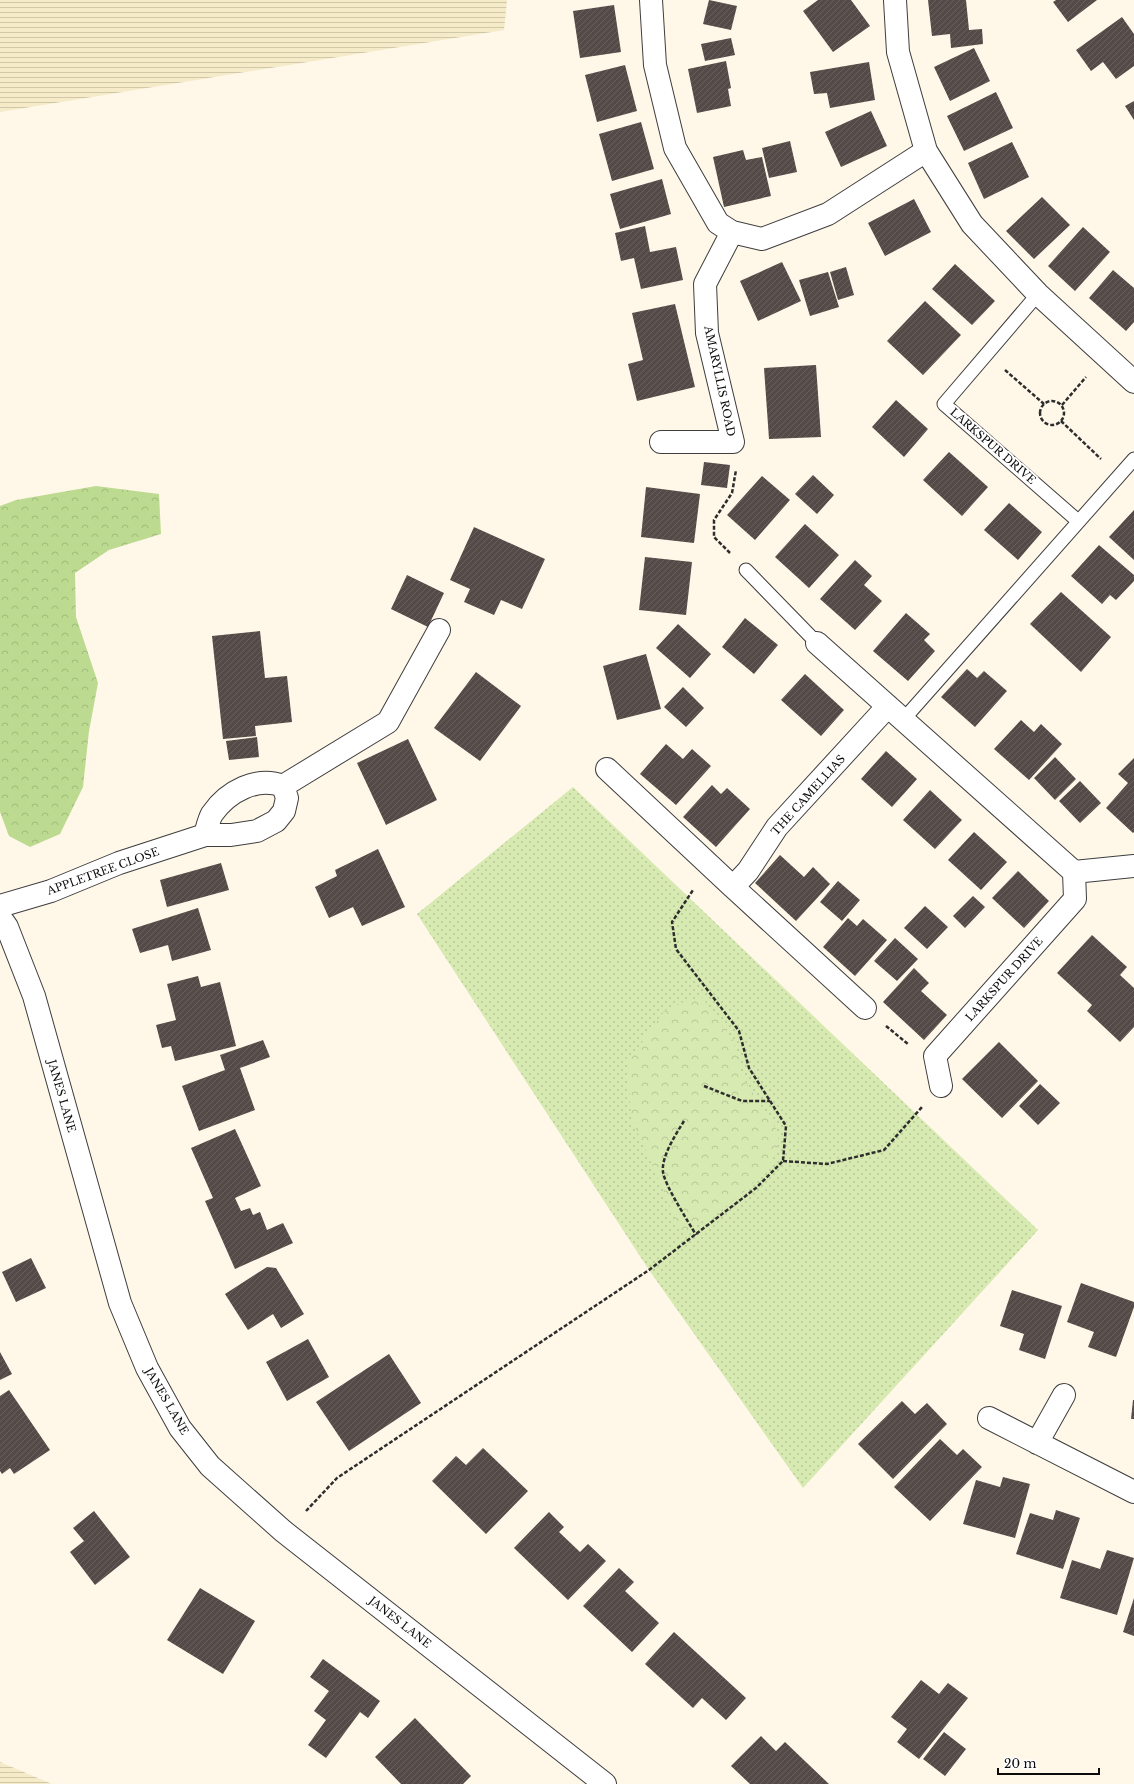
<svg xmlns="http://www.w3.org/2000/svg" width="1134" height="1784" font-family="'Libre Baskerville',serif">
<style>
.farmland{fill:url(#farmland-rules)}
.grass{fill:url(#grass-dots)}
.forest{fill:url(#forest-crowns)}
.park{fill:url(#park-crowns)}
.building{fill:url(#building-hatch)}
.lines{fill:none;stroke-linecap:round;stroke-linejoin:round}
.service-casing{stroke:#3e3e3e;stroke-width:15}
.minor-casing{stroke:#3e3e3e;stroke-width:24}
.tertiary-casing{stroke:#3e3e3e;stroke-width:24}
.path{stroke:#2d2d2d;stroke-width:2.5;stroke-dasharray:4 2;stroke-linecap:butt}
.service{stroke:#fff;stroke-width:13}
.minor{stroke:#fff;stroke-width:22}
.tertiary{stroke:#fff;stroke-width:22}
.labels{text-anchor:middle;stroke-width:4;stroke-linejoin:round;paint-order:stroke}
.street-label{font-size:11px;fill:#0b0b0b;stroke:#fff}
</style>
<defs>
<pattern id="farmland-rules" width="6" height="5" patternUnits="userSpaceOnUse"><rect width="6" height="5" fill="#f5ebc8"/><path d="M0 2.5h6" fill="none" stroke="#d1c8aa"/></pattern>
<pattern id="grass-dots" width="8" height="8" patternUnits="userSpaceOnUse"><rect width="8" height="8" fill="#d7eab1"/><path d="M2 2h.1M6 6h.1" fill="none" stroke="#b7c797" stroke-width="1.8" stroke-linecap="round"/></pattern>
<pattern id="forest-crowns" width="20" height="18" patternUnits="userSpaceOnUse"><rect width="20" height="18" fill="#bddb90"/><path d="M2 6a3 3 0 1 1 6 0M12 15a3 3 0 1 1 6 0" fill="none" stroke="#a1bb7b"/></pattern>
<pattern id="park-crowns" width="20" height="18" patternUnits="userSpaceOnUse"><rect width="20" height="18" fill="#d7eab1"/><path d="M2 6a3 3 0 1 1 6 0M12 15a3 3 0 1 1 6 0" fill="none" stroke="#b7c797"/></pattern>
<pattern id="building-hatch" width="6" height="6" patternUnits="userSpaceOnUse"><rect width="6" height="6" fill="#544a47"/><path d="M-1 1l2-2M0 6l6-6M5 7l2-2" fill="none" stroke="#68605d"/></pattern>
</defs>
<rect width="100%" height="100%" fill="#fff7e8"/>
<path class="farmland" d="M0 0H507L504 30 0 112Z
M0 1762 52 1784H0Z"/>
<path class="grass" d="M573 787 1038 1230 803 1488 649 1270 417 914Z"/>
<path class="forest" d="M96 486 159 494 161 534 109 550 75 573 76 617 98 683 89 731 83 787 60 834 30 847 9 836 0 812V506L16 500Z"/>
<path class="park" d="M702 997 733 1040 743 1078 779 1133 777 1149 769 1166 746 1190 719 1212 682 1233 631 1117 628 1063 663 1012 677 1004Z"/>
<path class="building" d="M709 0 737 6 731 30 703 24Z
M818 0H851L870 26 833 52 803 11Z
M928 0H966L969 30 982 29 983 44 951 48 950 34 932 36Z
M1056 0H1097L1068 22 1053 2Z
M614 5 621 52 580 58 573 11Z
M1122 17 1134 34V66L1116 79 1103 62 1091 71 1076 50Z
M731 38 735 55 705 61 701 44Z
M974 48 990 81 950 101 934 67Z
M726 61 731 88 728 89 731 106 697 113 688 69Z
M869 62 875 100 830 108 827 93 814 94 810 72Z
M625 65 637 111 597 122 585 75Z
M996 92 1013 128 964 151 947 116Z
M1134 101V120L1125 106Z
M871 111 887 146 841 167 825 132Z
M641 122 654 169 612 181 599 134Z
M790 141 797 172 769 178 762 148Z
M1012 142 1029 177 984 199 968 163Z
M743 150 746 160 762 157 771 196 724 207 713 157Z
M662 179 671 214 620 229 610 194Z
M1042 197 1070 225 1034 259 1006 231Z
M914 199 931 232 885 256 868 223Z
M645 226 650 252 676 247 683 280 641 289 634 258 621 261 615 233Z
M1083 227 1110 252 1075 291 1048 266Z
M782 262 801 301 758 321 740 281Z
M955 264 995 301 972 325 932 289Z
M846 267 854 295 838 300 830 272Z
M1113 270 1134 288V322L1126 331 1089 298Z
M828 272 839 307 810 316 799 280Z
M925 301 961 335 923 375 887 341Z
M675 304 695 387 637 401 628 364 643 360 632 313Z
M816 365 821 437 769 439 764 368Z
M896 400 928 429 904 457 872 427Z
M949 452 988 487 962 516 923 480Z
M704 462 730 465 727 488 701 485Z
M813 475 834 495 817 514 795 494Z
M762 476 790 500 755 540 727 515Z
M646 487 700 494 694 543 641 537Z
M1009 503 1042 532 1018 560 984 530Z
M1134 510V560L1109 537Z
M805 524 839 555 809 588 775 557Z
M474 527 545 559 522 609 501 600 494 615 464 602 470 589 450 580Z
M1099 545 1134 575V581L1116 600 1110 595 1102 604 1071 576Z
M645 557 692 562 686 615 639 610Z
M855 560 872 576 864 585 882 601 855 630 820 599Z
M407 575 444 593 428 627 391 609Z
M1061 592 1111 637 1081 672 1030 624Z
M906 613 930 634 924 640 935 651 908 681 873 651Z
M745 618 778 645 754 674 722 647Z
M678 624 711 654 690 678 656 648Z
M260 631 265 678 287 676 292 722 255 726 256 736 223 739 212 636Z
M646 654 661 709 617 720 603 666Z
M967 669 977 678 984 671 1007 691 975 727 941 697Z
M476 672 521 706 480 761 434 728Z
M805 674 844 710 821 736 781 700Z
M683 687 704 708 686 727 664 707Z
M1021 720 1034 732 1041 724 1062 744 1029 780 994 749Z
M257 737 259 757 229 760 226 741Z
M408 739 437 800 386 825 357 763Z
M666 744 683 759 692 749 711 766 676 805 640 774Z
M886 751 917 779 892 807 861 779Z
M1055 757 1076 779 1055 800 1034 778Z
M1134 758V832L1133 833 1106 808 1128 783 1118 774Z
M1080 781 1101 803 1080 823 1059 801Z
M712 785 721 794 727 788 750 809 716 847 683 817Z
M930 790 962 820 935 849 903 820Z
M974 832 1007 862 981 890 948 860Z
M378 849 405 907 362 926 353 907 329 918 315 887 337 876 335 870Z
M780 855 804 877 813 867 830 884 796 921 755 883Z
M221 863 229 890 167 907 160 880Z
M1018 871 1049 901 1024 928 992 898Z
M838 881 860 900 842 921 820 902Z
M973 896 985 907 965 928 953 916Z
M925 906 948 927 927 949 904 928Z
M198 908 211 950 172 961 168 945 140 953 132 929Z
M848 918 857 926 863 919 887 940 855 976 823 947Z
M1092 935 1127 967 1120 975 1134 988V1027L1120 1042 1087 1011 1092 1005 1057 973Z
M895 938 918 959 897 981 874 961Z
M914 968 929 983 921 991 947 1015 924 1040 883 1002Z
M198 976 201 987 220 982 236 1046 175 1061 171 1046 162 1048 156 1025 176 1020 167 984Z
M263 1040 270 1057 240 1068 255 1110 199 1131 182 1086 225 1070 220 1055Z
M999 1042 1038 1081 1002 1118 962 1079Z
M1040 1084 1060 1103 1038 1125 1019 1106Z
M235 1129 261 1186 235 1198 241 1211 250 1208 253 1215 260 1212 267 1230 283 1223 293 1243 235 1269 205 1201 213 1198 191 1148Z
M31 1258 46 1288 16 1302 2 1272Z
M267 1267 276 1268 304 1314 281 1328 273 1314 248 1330 225 1294Z
M1081 1283 1134 1302V1307L1116 1357 1088 1347 1094 1332 1067 1322Z
M1012 1290 1062 1306 1045 1359 1019 1350 1024 1334 1000 1326Z
M308 1339 329 1377 287 1401 266 1362Z
M0 1352 12 1374 0 1380Z
M389 1354 421 1403 349 1451 316 1402Z
M9 1390 50 1450 14 1474 10 1468 2 1474 0 1471V1396Z
M1133 1400H1134V1419H1131Z
M902 1401 915 1414 927 1403 947 1424 893 1479 858 1444Z
M940 1439 957 1455 963 1449 982 1467 930 1521 894 1487Z
M483 1448 528 1491 486 1534 432 1481 456 1456 466 1465Z
M1003 1477 1030 1484 1015 1538 963 1524 976 1480 1000 1487Z
M1056 1510 1080 1518 1063 1569 1016 1554 1030 1513 1053 1520Z
M94 1511 130 1557 95 1585 70 1552 84 1541 73 1528Z
M549 1512 564 1527 559 1532 580 1552 588 1544 606 1561 568 1600 514 1548Z
M1107 1550 1134 1558 1117 1615 1060 1598 1072 1560 1100 1569Z
M619 1568 634 1582 625 1591 659 1623 632 1652 583 1606Z
M200 1588 255 1621 223 1674 167 1640Z
M1134 1598V1636L1123 1632Z
M674 1632 746 1698 726 1720 702 1698 693 1708 645 1664Z
M323 1659 380 1701 368 1718 360 1712 326 1758 308 1745 326 1720 314 1711 329 1691 310 1677Z
M921 1680 939 1694 948 1683 968 1698 919 1759 897 1742 907 1729 891 1717Z
M415 1718 471 1776 463 1784H401L375 1757Z
M944 1732 966 1749 945 1776 923 1759Z
M761 1736 776 1751 785 1742 829 1784H750L731 1766Z"/>
<g class="lines">
<defs>
<path id="service" d="M1038 294 944 404 1078 521
M746 570 817 643
M903 720 1134 459"/>
<path id="minor" d="M651 0 655 65 675 148 718 223 732 232 762 239 828 214 926 151
M895 0 898 52 926 151 972 224 1038 294 1134 382
M661 442H733L707 333 705 284 732 232
M817 643 1074 872 1134 866
M607 769 733 887 748 871 777 827 888 706
M283 786 388 722 439 630
M733 887 865 1008
M0 906 51 891 119 863 205 835H231L257 831 276 821 284 811 287 798 283 786C257 776 228 791 212 814 209 819 207 828 205 835
M941 1086 935 1056 1075 899 1074 872
M989 1418 1134 1492
M1037 1443 1064 1395"/>
<path id="tertiary" d="M0 917 7 927 34 996 120 1303 147 1368 180 1428 210 1466 283 1531 605 1784"/>
</defs>
<use href="#service" class="service-casing"/>
<use href="#minor" class="minor-casing"/>
<use href="#tertiary" class="tertiary-casing"/>
<path class="path" d="M1005 370 1044 404
M1040 413a12 12 0 1 1 24 0a12 12 0 1 1-24 0Z
M1062 405 1086 377
M1061 421 1101 459
M730 553 714 537V520L732 493 736 470
M886 1026 908 1044
M704 1086 742 1101H770
M684 1121C676 1134 661 1157 663 1172 665 1186 688 1221 696 1235
M783 1161 827 1164 884 1150 922 1107
M306 1511 337 1478 649 1270 756 1188 783 1161 786 1126 749 1068 739 1031 676 949 672 922 693 890"/>
<use href="#service" class="service"/>
<use href="#minor" class="minor"/>
<use href="#tertiary" class="tertiary"/>
</g>
<g class="labels">
<g class="street-label">
<text transform="translate(720 381) rotate(78)" y="4">AMARYLLIS ROAD</text>
<text transform="translate(993 446) rotate(41)" y="4">LARKSPUR DRIVE</text>
<text transform="translate(808 795) rotate(-48)" y="4">THE CAMELLIAS</text>
<text transform="translate(103 871) rotate(-20)" y="4">APPLETREE CLOSE</text>
<text transform="translate(1004 979) rotate(-48)" y="4">LARKSPUR DRIVE</text>
<text transform="translate(62 1096) rotate(74)" y="4">JANES LANE</text>
<text transform="translate(167 1401) rotate(60)" y="4">JANES LANE</text>
<text transform="translate(400 1622) rotate(38)" y="4">JANES LANE</text>
</g>
</g>
<path d="M998 1768v6h101v-6" fill="none" stroke="#0b0b0b" stroke-width="2"/>
<text x="1004" y="1768" font-size="12" fill="#0b0b0b" stroke="#ffffff" stroke-width="3" paint-order="stroke">20 m</text>
</svg>
